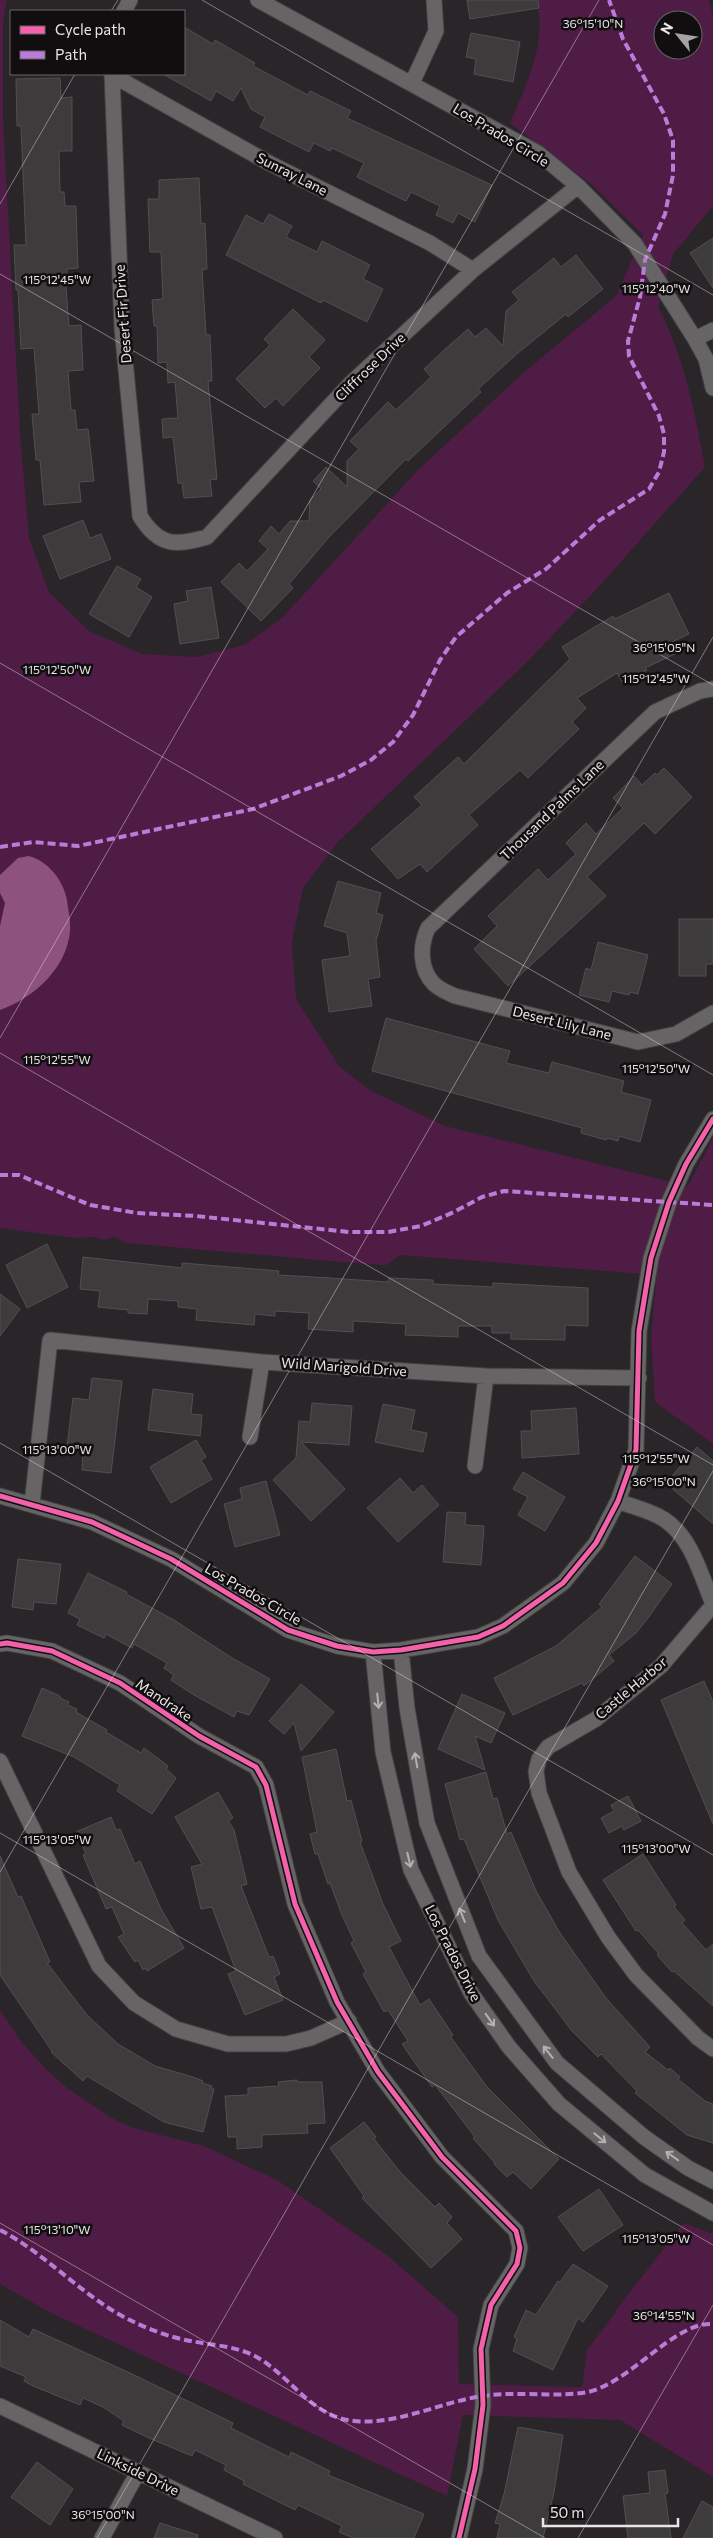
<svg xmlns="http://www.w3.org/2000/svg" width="713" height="2538" font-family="Commissioner,sans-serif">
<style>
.green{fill:#4f1c45;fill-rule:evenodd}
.water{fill:#8d527e}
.building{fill:#3e3b3d;stroke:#524f52}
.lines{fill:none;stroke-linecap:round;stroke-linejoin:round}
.minor-casing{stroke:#434143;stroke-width:17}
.minor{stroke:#666465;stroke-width:15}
.quiet{stroke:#bd7bd9;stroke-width:4;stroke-dasharray:8 4;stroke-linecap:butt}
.cycleway-casing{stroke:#110e10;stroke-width:8}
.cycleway{stroke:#f560ab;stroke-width:5}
.oneway{stroke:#b5b1b3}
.ticks{fill:none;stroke:#e9e4e7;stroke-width:1;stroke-opacity:0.45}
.labels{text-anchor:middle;stroke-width:5;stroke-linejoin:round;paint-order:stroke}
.street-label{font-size:14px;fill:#e9e4e7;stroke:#110e10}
.ticks-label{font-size:12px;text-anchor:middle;fill:#e9e4e7;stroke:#110e10;stroke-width:5;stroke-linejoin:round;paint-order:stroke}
</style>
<rect width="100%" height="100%" fill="#292528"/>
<path class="green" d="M0 0H7L3 22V119L20 432 29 538 49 592 89 631 142 654 197 657 244 645 281 619 419 469 523 373 616 296 643 235 591 184 510 123C526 85 548 42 536 0H709L713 16V206L673 254 658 306C684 357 695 411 705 467L595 591 526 663 338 842 303 888 292 942 296 999 339 1066 371 1091 445 1126 688 1186 713 1138V1444L655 1402 651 1336 657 1275 400 1255 387 1265 353 1263 126 1243 115 1237 104 1240 93 1237 75 1238 0 1228ZM663 20H693V50H663Z
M0 2010 20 2040 45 2068 67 2088 110 2117 130 2127 204 2146 277 2180 388 2256 458 2317 459 2384 582 2387 587 2350 616 2312 615 2311 684 2223 713 2234V2477L620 2420 463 2415 447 2496 51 2313 0 2284Z"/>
<path class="water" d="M29 856C49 862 63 880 67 900 68 910 71 921 70 931 67 968 34 998 0 1010V926L5 903 0 893V875L18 858Z"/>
<path class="building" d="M467 0H538L539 8 470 19Z
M184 27 213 44 215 40 255 63 253 66 308 95 310 91 351 111 347 118 492 185 475 222 458 213 453 223 436 215 440 206 411 192 406 201 357 177 364 163 332 148 330 151 314 143 309 152 260 127 265 117 251 109 241 88 233 101 216 91 211 101 163 74H184Z
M471 33 520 42 513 82 474 74 476 59 466 57Z
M60 78 61 98 72 97V151H59L60 192H64L65 206H76L78 268 67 269 66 288 69 326 81 325 83 370 68 371 71 410H75L77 430 88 429 94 481 79 482 81 502 44 505 40 460H36L32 414H39L34 348 21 349 18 290H16L14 245H26L21 126H17L16 79Z
M199 178 201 224 205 223 207 269 202 270 206 335H210L212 381H208L217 479 210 480 212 496 184 498 182 483H178L173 437 163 438 162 419 178 418 175 382 168 383 167 362 158 363 157 326H154L152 300 163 299 161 252H150L148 199H159V180Z
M269 214 292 226 286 237 317 252 322 241 370 265 363 279 383 289 367 322 323 300 321 303 226 255 246 215 263 224Z
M713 238V288L690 253Z
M576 255 603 289 568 317 566 314 519 352 478 389 481 392 408 461 406 459 329 537 289 584 293 588 261 621 221 582 239 563 247 571 268 549 259 541 271 526 279 534 290 521H309L310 500 321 489 313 481 326 467 347 487V461L359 449 350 441 388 402 396 410 431 377 424 369 443 351 468 329 475 337 486 328 503 346 506 311 519 300 512 292 554 258 561 267Z
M293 309 325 340 309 357 320 368 283 406 276 398 265 408 236 379 270 345 264 339Z
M83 520 90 538 101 534 111 559 60 579 43 536Z
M117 566 141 579 136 587 152 597 129 637 89 614Z
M211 587 219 638 180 644 174 604 188 601 186 591Z
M669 593 689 634 672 642 677 653 645 668 647 670 624 685 617 673 577 698 586 708 572 722 579 729 528 778 520 770 469 815 478 825 427 872 420 864 398 879 371 849 422 805 414 797 458 757 464 764 570 659 562 647 613 616 615 619Z
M664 768 692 797 655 834 644 823 587 877 606 896 508 986 474 949 497 926 488 916 538 869 548 880 576 854 566 843 586 823 596 834 623 808 613 798 634 776 642 785 655 773 657 775Z
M338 881 381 893 376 913 383 915 376 941 380 977 368 979 372 1006 329 1012 322 960 350 956 347 933 324 926Z
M679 919H713V964H706V976H679Z
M598 942 648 955 638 994 630 992 629 995 612 991 609 1002 579 995 586 968 591 970Z
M386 1018 510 1051 506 1063 549 1073 552 1062 624 1081 621 1092 651 1100 640 1142 619 1136 618 1141 607 1138 606 1140 581 1133 582 1128 372 1071Z
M47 1244 68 1287 27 1308 6 1265Z
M83 1257 182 1268V1263L279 1271 278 1275 330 1278 388 1282 389 1278 433 1280V1284L493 1287V1283L588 1288V1326L565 1325V1340L511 1339V1333H492V1326H458V1337L405 1335 406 1324 353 1321V1332L308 1329 309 1313 275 1311V1316L255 1314 254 1325 196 1320 197 1309 178 1307V1301L148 1299 147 1314 128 1313V1310L98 1307 100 1291 80 1289Z
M0 1294 20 1309 0 1336Z
M92 1378 122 1381 111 1473 82 1470 83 1448 67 1446 73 1398 89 1400Z
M153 1389 193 1394 191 1414 202 1415 200 1436 148 1430Z
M312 1403 352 1406 349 1445 301 1442 345 1489 311 1521 273 1480 296 1458 299 1421 310 1422Z
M383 1404 415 1410 411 1430 427 1433 423 1452 375 1442Z
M576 1408 579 1454 522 1458 521 1431H532L531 1411Z
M196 1440 206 1457 201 1460 212 1479 171 1503 150 1467Z
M697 1447 713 1461V1524L666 1483Z
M523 1472 565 1497 545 1531 518 1515 528 1497 513 1489Z
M400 1478 413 1493 422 1485 439 1505 398 1542 367 1508Z
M266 1481 280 1535 235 1547 224 1504 242 1499 240 1488Z
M447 1512 466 1513 465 1525 484 1526 481 1565 443 1562Z
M635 1556 672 1584 648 1618 636 1633 609 1655 614 1661 584 1686 582 1683 513 1715 494 1678 556 1646 602 1607 599 1604Z
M18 1559 61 1564 56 1604 34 1602 33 1610 12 1607Z
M88 1573 127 1592 126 1594 174 1620 232 1658 270 1679 249 1715 237 1711 234 1717 194 1695 171 1680 174 1675 164 1668 167 1663 134 1644 132 1648 106 1634 104 1638 77 1625 80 1619 68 1613Z
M704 1681 713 1702V1824L661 1700Z
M301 1684 334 1712 301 1751 294 1723 284 1734 269 1721Z
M42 1688 60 1696V1698L69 1702 67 1705 77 1709 76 1712 107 1730 106 1732 141 1753 144 1748 168 1766 166 1769 176 1778 152 1814 117 1791 120 1785 74 1757 22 1736Z
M462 1694 505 1713 491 1743 475 1736 485 1770 438 1749Z
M336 1749 347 1801 351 1800 362 1841 360 1842 383 1904 401 1941 389 1947 420 2005 429 1999 453 2035 450 2036 487 2087 559 2159 531 2189 513 2172 507 2177 494 2164 495 2163 473 2138 475 2137 435 2085 432 2087 402 2044 408 2041 388 2010 384 2012 363 1974 366 1972 351 1943 354 1941 342 1915 330 1883 328 1884 318 1854H315L310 1834 317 1832 302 1757Z
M486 1772 493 1799 497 1798 507 1834 511 1832 536 1891 560 1933 606 1998 650 2047 645 2052 668 2070 670 2068 680 2077 678 2079 705 2101 713 2104V2143L687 2135 635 2093 637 2091 601 2054 598 2057 572 2031 534 1981 498 1920 464 1839 460 1840 445 1784Z
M218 1792 233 1818 228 1821 234 1830 247 1884 241 1886 269 1957 273 1956 280 1974 274 1977 283 2000 245 2015 228 1974 236 1971 212 1907 201 1909 191 1867 202 1864 175 1817Z
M628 1796 641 1821 624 1830 622 1826 609 1833 601 1818 614 1811 611 1805Z
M111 1817 116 1830 120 1829 135 1864 140 1861 161 1909 184 1948 147 1971 146 1968 143 1970 138 1960 135 1962 118 1937 124 1934 112 1907 106 1909 83 1855 86 1854 76 1832Z
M643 1854 676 1905 674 1907 685 1920 682 1923 706 1950 713 1944V2006L674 1971 672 1972 657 1955 659 1954 638 1930 636 1931 603 1880Z
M0 1856 18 1897 21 1896 50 1962 47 1963 87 2015 118 2044 155 2066 193 2077 203 2081 202 2083 212 2086 211 2089H214L203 2132 164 2122 87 2076 83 2081 51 2052 52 2051 0 1975Z
M297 2080V2082H322L325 2123 307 2124 308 2133 262 2135V2147L237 2149V2137H228L225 2096 248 2095V2088L279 2086 278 2082Z
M364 2122 376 2137 374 2139 401 2173 435 2207 439 2203 452 2217 447 2223 462 2239 431 2268 362 2198 364 2196 330 2148Z
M599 2189 623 2225 583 2251 558 2217Z
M573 2264 608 2286 583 2322 578 2318 553 2370 513 2351 517 2339 514 2337 526 2310 536 2315 558 2281 560 2282Z
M0 2320 29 2337 33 2329 132 2374 233 2423 231 2428 289 2457 291 2452 330 2471 328 2475 424 2514 414 2538H353L339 2532 342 2526 298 2505 295 2510 243 2484 244 2481 224 2470 226 2465 195 2450 192 2456 149 2438 122 2425 124 2421 103 2407 83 2398 80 2405 33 2386 24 2381 26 2377 0 2366Z
M518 2427 563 2435 554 2492 543 2538H497L500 2524 495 2523 504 2494Z
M37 2462 73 2489 50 2525 11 2497Z
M665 2470 668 2493 665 2494 671 2538H628L623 2496 650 2493 648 2472Z
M702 2501 713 2507V2538H683Z
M160 2523 198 2535 197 2538H154Z"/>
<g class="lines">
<defs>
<path id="minor" d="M258 0 538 153 578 186 635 244 695 339 706 359 713 388
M124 11 130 0
M112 74 122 328 140 516C159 547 176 546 207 537L350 384 473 270 578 186
M112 75 269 163 430 243 473 270
M412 83 436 31 434 0
M695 339 713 330
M713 689 700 691 655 712 428 928C420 945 419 969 434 984 439 989 448 993 455 996L638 1042 676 1034 713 1013
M250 1437 262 1362
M475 1466 486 1376
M0 1496 92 1522 171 1559 288 1630 337 1646 373 1652 401 1650 478 1637 503 1626 563 1583 596 1543 618 1501 636 1450 639 1331 651 1258 669 1202 686 1164 713 1119
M618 1501C633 1507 652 1511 665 1520 692 1538 701 1576 713 1604
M32 1504 50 1340 262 1362 486 1376 639 1378
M713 1605 661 1666 596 1719 548 1747 539 1759 536 1771 539 1793 569 1872 608 1937 636 1975 698 2038 713 2049
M0 1644 7 1643 52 1651 120 1683 199 1736 256 1767 266 1785 295 1904 337 2002 378 2072 442 2157 516 2231 520 2248 517 2264 491 2305 481 2349 483 2405 475 2469 459 2538
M401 1650 407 1708 427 1823 479 1956 557 2063 644 2137 688 2168 713 2181
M373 1652 383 1752 411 1870 471 1993 509 2047 559 2104 645 2175 713 2213
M0 1761 99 1966 134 2003 176 2029 228 2044H286L311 2038 349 2021
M0 2406 275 2538
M102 2538 138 2472"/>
</defs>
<use href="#minor" class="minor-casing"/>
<use href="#minor" class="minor"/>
<path class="quiet" d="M0 847 34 842 78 846 253 809 341 776 371 760 393 742 413 715 440 660 456 637 507 593 546 569 600 520 649 489 659 472 664 452V434L659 416 629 356 628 341 640 297 645 260 665 214 673 175V140L664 114 623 39 609 0
M0 1175H19L90 1205 137 1213 196 1216 349 1232H388L421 1226 454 1212 482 1197 504 1191 713 1205
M0 2230C47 2254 87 2301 134 2322 151 2330 172 2338 191 2341 211 2345 234 2346 253 2355 289 2373 310 2417 354 2421 399 2425 440 2402 483 2396 515 2391 549 2397 582 2393 627 2388 673 2321 713 2324"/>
<defs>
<path id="cycleway" d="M0 1496 92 1522 171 1559 288 1630 337 1646 373 1652 401 1650 478 1637 503 1626 563 1583 596 1543 618 1501 636 1450 639 1331 651 1258 669 1202 686 1164 713 1119
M0 1644 7 1643 52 1651 120 1683 199 1736 256 1767 266 1785 295 1904 337 2002 378 2072 442 2157 516 2231 520 2248 517 2264 491 2305 481 2349 483 2405 475 2469 459 2538"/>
</defs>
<use href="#cycleway" class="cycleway-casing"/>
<use href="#cycleway" class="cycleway"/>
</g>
<defs><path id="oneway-shaft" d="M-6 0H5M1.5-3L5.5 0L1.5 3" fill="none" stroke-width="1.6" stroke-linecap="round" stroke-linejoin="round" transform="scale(1.25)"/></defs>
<g class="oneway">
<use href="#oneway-shaft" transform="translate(378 1701) rotate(84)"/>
<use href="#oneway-shaft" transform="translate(416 1760) rotate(-100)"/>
<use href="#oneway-shaft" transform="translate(409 1860) rotate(77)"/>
<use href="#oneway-shaft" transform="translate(462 1915) rotate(-112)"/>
<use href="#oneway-shaft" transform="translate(490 2020) rotate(55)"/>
<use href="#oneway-shaft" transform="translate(548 2052) rotate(-128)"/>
<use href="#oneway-shaft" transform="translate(600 2138) rotate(39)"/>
<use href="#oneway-shaft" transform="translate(672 2156) rotate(-145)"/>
</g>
<path class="ticks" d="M202 0 713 295M111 11 118 0M0 204 75 74M0 274 713 685M0 663 713 1075M0 1038 599 0M0 1053 713 1465M0 1443 713 1855M0 1833 713 2245M0 1872 713 637M0 2223 545 2538M97 2538 713 1471M578 2538 713 2305"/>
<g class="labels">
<g class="street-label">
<text transform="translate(501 135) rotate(31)" y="5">Los Prados Circle</text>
<text transform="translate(292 174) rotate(27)" y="5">Sunray Lane</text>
<text transform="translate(123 314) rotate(-94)" y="5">Desert Fir Drive</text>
<text transform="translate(370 367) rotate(-44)" y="5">Cliffrose Drive</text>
<text transform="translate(552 810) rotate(-44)" y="5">Thousand Palms Lane</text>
<text transform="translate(562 1023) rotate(14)" y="5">Desert Lily Lane</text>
<text transform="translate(344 1367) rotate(4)" y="5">Wild Marigold Drive</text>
<text transform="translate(253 1594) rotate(30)" y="5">Los Prados Circle</text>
<text transform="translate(631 1688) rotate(-40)" y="5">Castle Harbor</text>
<text transform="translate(164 1700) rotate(34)" y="5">Mandrake</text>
<text transform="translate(453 1953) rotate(63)" y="5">Los Prados Drive</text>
<text transform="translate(138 2472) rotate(26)" y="5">Linkside Drive</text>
</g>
</g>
<g class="ticks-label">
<text x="593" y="28">36°15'10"N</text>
<text x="57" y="284">115°12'45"W</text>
<text x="656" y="293">115°12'40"W</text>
<text x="664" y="652">36°15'05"N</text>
<text x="57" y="674">115°12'50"W</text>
<text x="656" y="683">115°12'45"W</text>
<text x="57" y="1064">115°12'55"W</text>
<text x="656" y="1073">115°12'50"W</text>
<text x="57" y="1454">115°13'00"W</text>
<text x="656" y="1463">115°12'55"W</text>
<text x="664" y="1486">36°15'00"N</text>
<text x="57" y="1844">115°13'05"W</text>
<text x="656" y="1853">115°13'00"W</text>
<text x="57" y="2234">115°13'10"W</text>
<text x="656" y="2243">115°13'05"W</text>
<text x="664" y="2320">36°14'55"N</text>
<text x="103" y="2519">36°15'00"N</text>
</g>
<rect x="10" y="10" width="175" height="65" fill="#110e10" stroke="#676466"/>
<rect x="20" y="26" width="25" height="8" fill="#f560ab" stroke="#676466"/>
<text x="55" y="35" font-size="15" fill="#e9e4e7">Cycle path</text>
<rect x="20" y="51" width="25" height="8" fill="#bd7bd9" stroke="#676466"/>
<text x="55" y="60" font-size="15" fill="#e9e4e7">Path</text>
<g transform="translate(678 35) rotate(300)"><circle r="24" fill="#110e10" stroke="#676466"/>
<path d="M0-4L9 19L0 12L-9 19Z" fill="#a6a1a4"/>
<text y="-8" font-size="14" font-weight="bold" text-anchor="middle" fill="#e9e4e7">N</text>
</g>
<path d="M543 2518v8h135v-8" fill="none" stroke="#e9e4e7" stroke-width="2.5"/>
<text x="550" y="2518" font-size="15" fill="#e9e4e7" stroke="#110e10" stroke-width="4" paint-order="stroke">50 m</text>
</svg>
